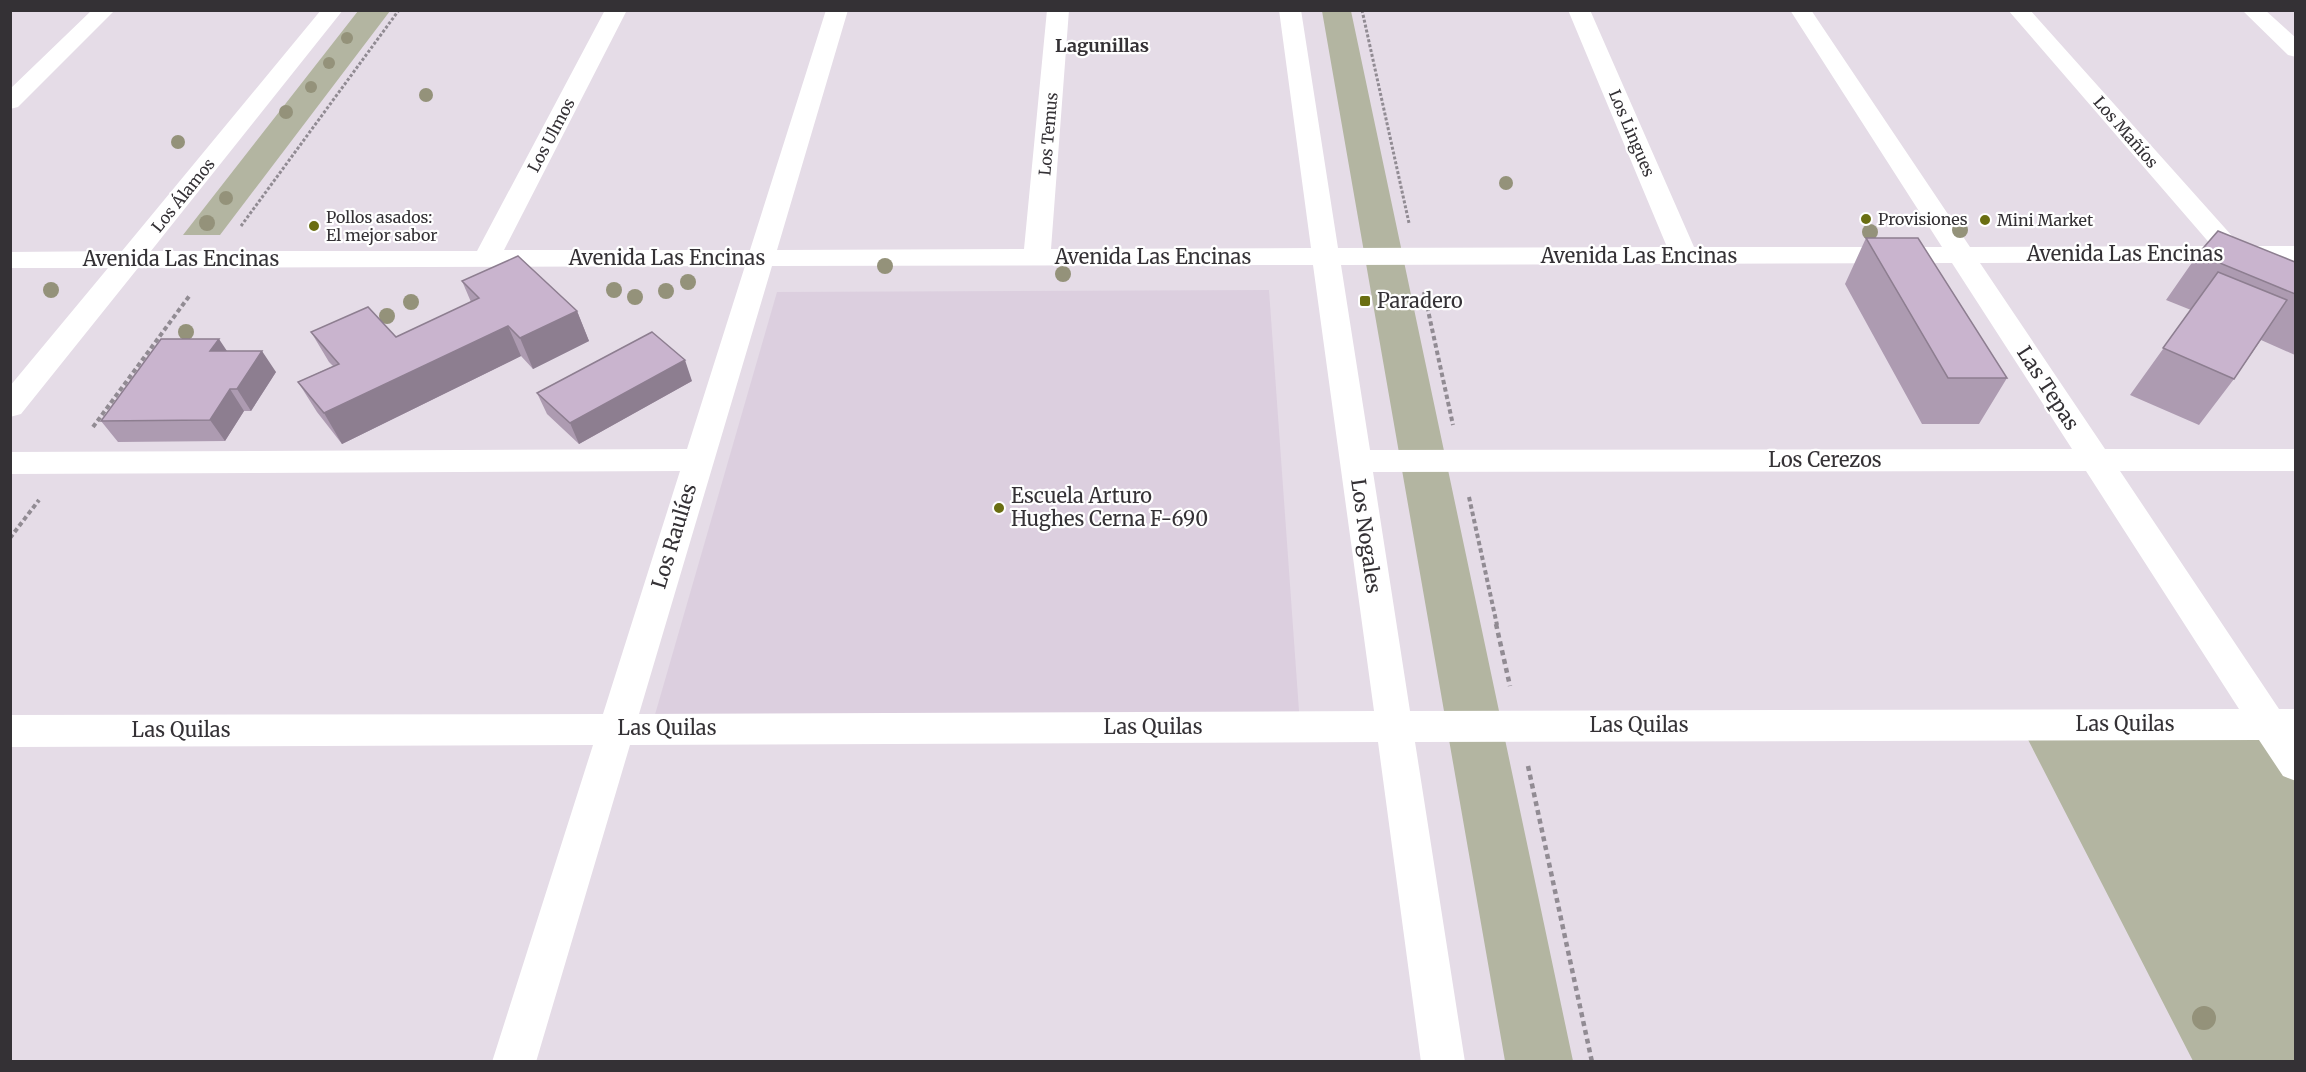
<svg xmlns="http://www.w3.org/2000/svg" width="2306" height="1072" font-family="Merriweather,serif">
<style>
.built{fill:#dccfdf}
.green{fill:#b3b5a1}
.lines{fill:none;stroke-linecap:round;stroke-linejoin:round}
.path-far2{stroke:#918b93;stroke-width:3;stroke-dasharray:3 2;stroke-linecap:butt}
.path-far1{stroke:#918b93;stroke-width:4;stroke-dasharray:4.5 3;stroke-linecap:butt}
.path{stroke:#918b93;stroke-width:4.5;stroke-dasharray:5 4;stroke-linecap:butt}
.minor{fill:#fff;fill-rule:evenodd}
.tree{fill:#94927a}
.wall{fill:#ad9bb1}
.shaded-wall{fill:#8d7e90}
.building{fill:#c9b4ce;stroke:#8d7e90;stroke-width:1.5}
.poi-dot{fill:#6a6e12;stroke:#fff;stroke-width:2}
.labels{text-anchor:middle;stroke-width:4.5;stroke-linejoin:round;paint-order:stroke}
.far-street-label{font-size:16px;fill:#343135;stroke:#fff}
.far-poi-label{font-size:16px;fill:#343135;stroke:#fff;text-anchor:start}
.far-quarter-label{font-size:18px;font-weight:bold;fill:#343135;stroke:#fff}
.street-label{font-size:20px;fill:#343135;stroke:#fff}
.poi-label{font-size:20px;fill:#343135;stroke:#fff;text-anchor:start}
</style>
<rect width="100%" height="100%" fill="#e5dce7"/>
<path class="built" d="M1269 290 1300 725H652L777 292Z"/>
<path class="green" d="M358 11H390L220 235H183Z
M1322 11H1351L1573 1061H1505Z
M2295 726V1061H2193L2022 728Z"/>
<g class="lines">
<path class="path-far2" d="M1362 10 1409 223
M241 226 399 10"/>
<path class="path-far1" d="M1424 292 1453 425
M93 427 190 295
M1469 497 1497 625
M10 538 39 500"/>
<path class="path" d="M1496 624 1510 686
M1528 766 1592 1062"/>
<path class="minor" d="M92 10H115L18 107 10 109V89Z
M321 10H343L151 251H477L605 10H627L504 250H750L826 10H848L777 250 1024 249 1047 10H1069L1051 249 1311 248 1279 10H1301L1338 248 1667 247 1568 10H1590L1694 247H1942L1790 10H1811L1970 247 2212 246 2008 10H2030L2241 246H2296V262L1980 263 2105 449H2296V471H2120L2279 709H2296V781L2283 776 2259 740 1415 742 1465 1062H1421L1378 742 630 745 536 1062H492L593 745 10 747V715L603 714 680 471 10 474V452L687 449 745 266 138 268 21 414 10 417V386L108 268H10V252L122 251ZM1952 263 2072 449 1370 450 1341 265ZM1313 265 1374 711 639 714 772 266ZM2086 471 2239 709 1410 711 1373 472Z
M2242 10H2265L2296 38V57L2288 55Z"/>
</g>
<g class="tree">
<circle cx="347" cy="38" r="6"/>
<circle cx="329" cy="63" r="6"/>
<circle cx="311" cy="87" r="6"/>
<circle cx="426" cy="95" r="7"/>
<circle cx="286" cy="112" r="7"/>
<circle cx="178" cy="142" r="7"/>
<circle cx="1506" cy="183" r="7"/>
<circle cx="226" cy="198" r="7"/>
<circle cx="207" cy="223" r="8"/>
<circle cx="1960" cy="230" r="8"/>
<circle cx="1870" cy="232" r="8"/>
<circle cx="885" cy="266" r="8"/>
<circle cx="1063" cy="274" r="8"/>
<circle cx="688" cy="282" r="8"/>
<circle cx="51" cy="290" r="8"/>
<circle cx="614" cy="290" r="8"/>
<circle cx="666" cy="291" r="8"/>
<circle cx="635" cy="297" r="8"/>
<circle cx="411" cy="302" r="8"/>
<circle cx="387" cy="316" r="8"/>
<circle cx="186" cy="332" r="8"/>
<circle cx="2204" cy="1018" r="12"/>
</g>
<path class="wall" d="M1866 238 2007 378 1979 424H1922L1845 284Z
M2198 254 2295 262V355L2261 340 2234 379 2199 425 2130 395 2191 310 2166 300Z
M462 281 577 311 589 341 533 369 521 356 342 444 317 412 298 382 333 366 329 362 311 332 396 337 471 302Z
M227 351 276 372 251 411H244L225 441 118 442 101 421Z
M692 381 579 444 547 414 537 393Z"/>
<path class="shaded-wall" d="M577 311 589 341 533 369 520 338Z
M508 326 521 356 342 444 324 413Z
M219 339 233 360 210 351Z
M262 351 276 372 251 411 237 389Z
M685 360 692 381 579 444 570 423Z
M230 389 244 411 225 441 210 420Z"/>
<path class="building" d="M2218 231 2295 262V294L2198 254Z
M1866 238H1918L2007 378H1948Z
M518 256 577 311 520 338 508 326 324 413 298 382 339 364 311 332 368 307 396 337 479 298 462 281Z
M2218 272 2287 300 2234 379 2163 348Z
M652 332 685 360 570 423 537 393Z
M161 339H219L210 351H262L237 389H230L210 420 101 421Z"/>
<g class="poi-dot">
<circle cx="1866" cy="219" r="6"/>
<circle cx="1985" cy="220" r="6"/>
<circle cx="314" cy="226" r="6"/>
<rect x="1359" y="295" width="12" height="12" rx="3"/>
<circle cx="999" cy="508" r="6"/>
</g>
<g class="labels">
<g class="far-street-label">
<text transform="translate(2126 132) rotate(49)" y="6">Los Mañíos</text>
<text transform="translate(1632 133) rotate(67)" y="6">Los Lingues</text>
<text transform="translate(1048 134) rotate(-85)" y="6">Los Temus</text>
<text transform="translate(551 135) rotate(-62)" y="6">Los Ulmos</text>
<text transform="translate(183 195) rotate(-51)" y="6">Los Álamos</text>
</g>
<g class="far-poi-label">
<text x="326" y="223">Pollos asados:<tspan x="326" dy="18">El mejor sabor</tspan></text>
<text x="1878" y="225">Provisiones</text>
<text x="1997" y="226">Mini Market</text>
</g>
<g class="far-quarter-label">
<text x="1102" y="52">Lagunillas</text>
</g>
<g class="street-label">
<text x="2125" y="261">Avenida Las Encinas</text>
<text x="1639" y="263">Avenida Las Encinas</text>
<text x="1153" y="264">Avenida Las Encinas</text>
<text x="667" y="265">Avenida Las Encinas</text>
<text x="181" y="266">Avenida Las Encinas</text>
<text transform="translate(2048 388) rotate(57)" y="7">Las Tepas</text>
<text x="1825" y="467">Los Cerezos</text>
<text transform="translate(674 536) rotate(-73)" y="7">Los Raulíes</text>
<text transform="translate(1366 536) rotate(82)" y="7">Los Nogales</text>
<text x="2125" y="731">Las Quilas</text>
<text x="1639" y="732">Las Quilas</text>
<text x="1153" y="734">Las Quilas</text>
<text x="667" y="735">Las Quilas</text>
<text x="181" y="737">Las Quilas</text>
</g>
<g class="poi-label">
<text x="1377" y="308">Paradero</text>
<text x="1011" y="503">Escuela Arturo<tspan x="1011" dy="23">Hughes Cerna F-690</tspan></text>
</g>
</g>
<rect width="2306" height="1072" fill="none" stroke="#343135" stroke-width="24"/>
</svg>
